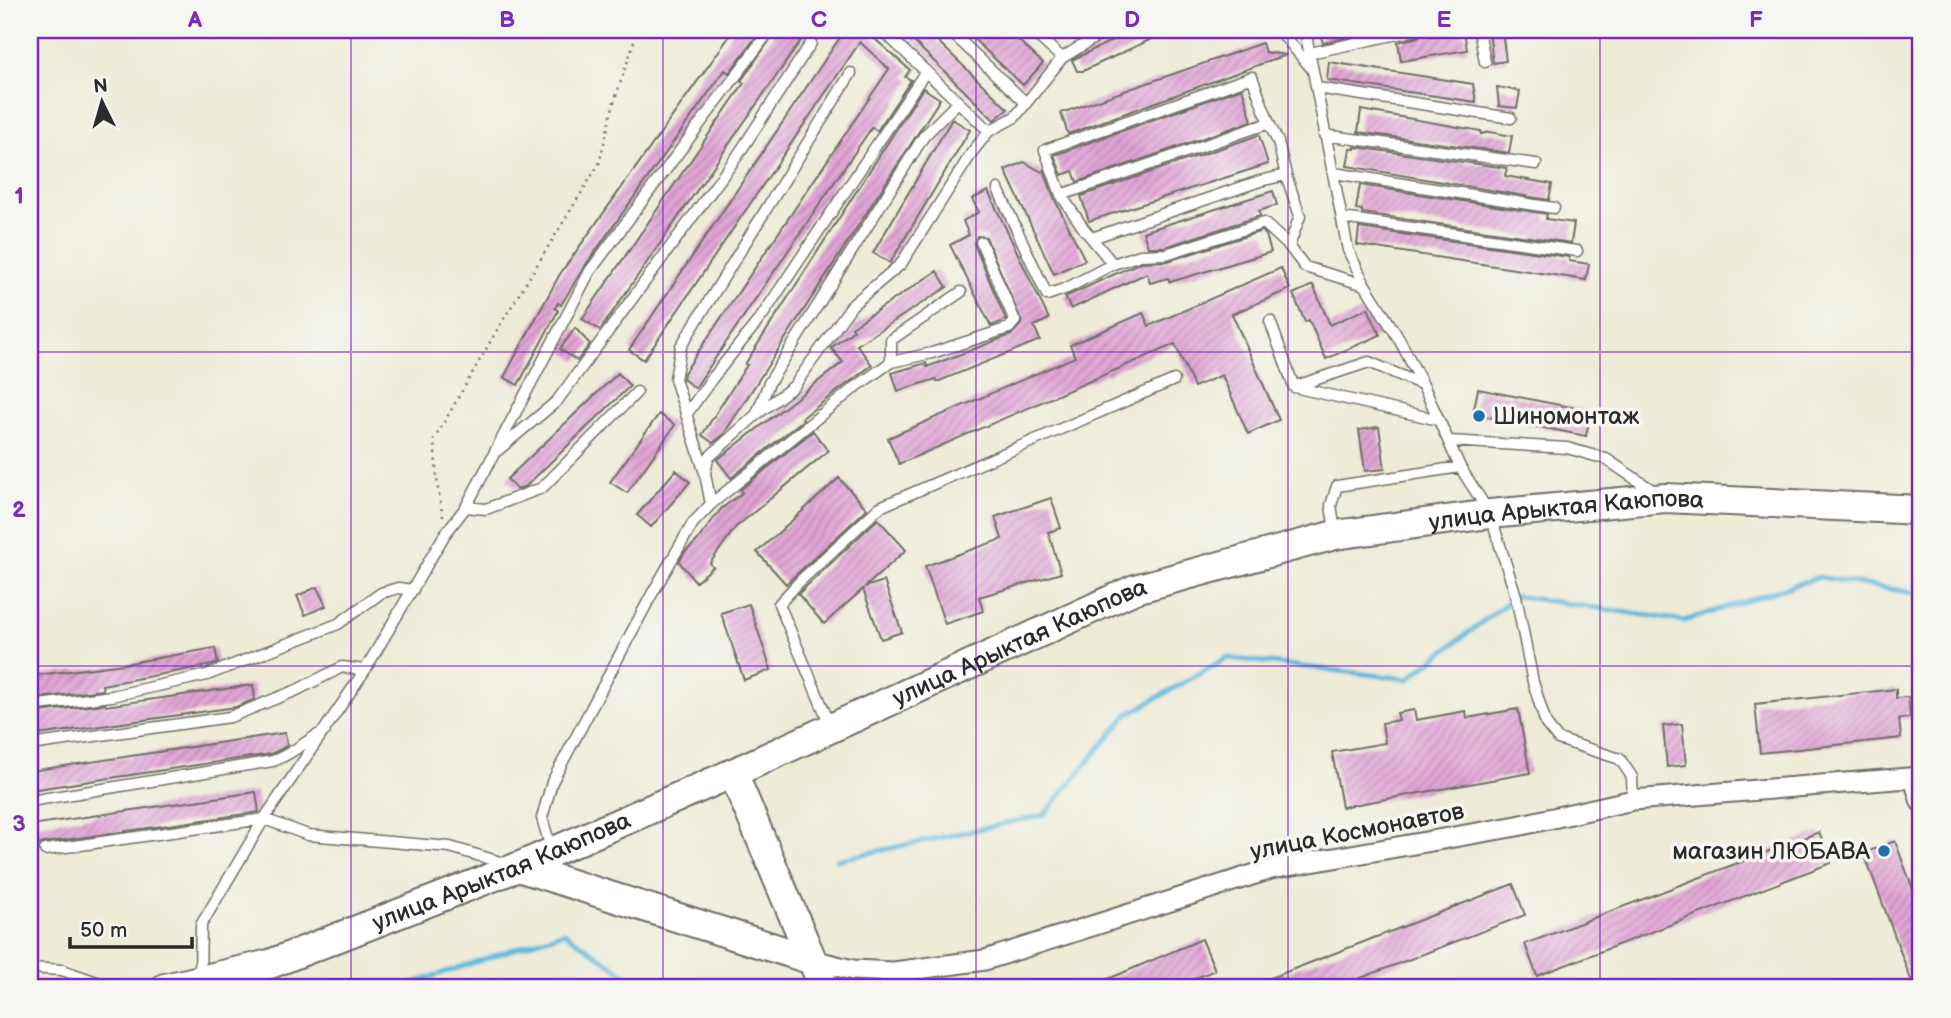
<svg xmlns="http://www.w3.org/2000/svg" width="1951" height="1018" font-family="'Balsamiq Sans',sans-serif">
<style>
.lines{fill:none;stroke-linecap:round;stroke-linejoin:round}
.stream{stroke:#5fb9dc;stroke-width:5}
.building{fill:url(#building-hatch)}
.lane-casing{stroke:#6f6e67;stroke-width:13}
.street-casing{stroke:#6f6e67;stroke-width:23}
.secondary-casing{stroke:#6f6e67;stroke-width:32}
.path{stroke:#6f6e67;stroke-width:2.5;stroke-dasharray:2 5;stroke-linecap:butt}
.lane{stroke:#fff;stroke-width:10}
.street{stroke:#fff;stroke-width:19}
.secondary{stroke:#fff;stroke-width:28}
.grid{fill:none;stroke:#7b2cbf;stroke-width:2;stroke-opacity:0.55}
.poi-dot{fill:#1f6fb2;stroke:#f6f6f2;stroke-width:2.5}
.labels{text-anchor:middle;stroke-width:7;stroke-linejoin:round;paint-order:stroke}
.poi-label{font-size:24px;fill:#2b2b2b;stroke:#f6f6f2;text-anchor:start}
.street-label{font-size:24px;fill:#2b2b2b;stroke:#f6f6f2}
.neatline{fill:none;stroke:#7b2cbf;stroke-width:2.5}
.grid-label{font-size:23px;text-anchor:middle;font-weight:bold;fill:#7b2cbf}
</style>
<defs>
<pattern id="building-hatch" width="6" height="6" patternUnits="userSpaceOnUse" patternTransform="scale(1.75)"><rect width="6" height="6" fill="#e1a5d6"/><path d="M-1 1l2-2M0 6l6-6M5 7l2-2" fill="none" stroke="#b787ae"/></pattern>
</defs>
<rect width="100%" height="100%" fill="#f6f6f2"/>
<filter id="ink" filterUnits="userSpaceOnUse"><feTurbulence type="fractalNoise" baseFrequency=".0143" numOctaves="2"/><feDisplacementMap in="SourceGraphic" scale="14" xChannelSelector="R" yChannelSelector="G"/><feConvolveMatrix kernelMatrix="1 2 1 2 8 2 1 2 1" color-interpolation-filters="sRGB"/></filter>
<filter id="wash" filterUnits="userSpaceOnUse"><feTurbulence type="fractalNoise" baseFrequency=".00686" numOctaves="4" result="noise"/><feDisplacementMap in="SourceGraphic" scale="28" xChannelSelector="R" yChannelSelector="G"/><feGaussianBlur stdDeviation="1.57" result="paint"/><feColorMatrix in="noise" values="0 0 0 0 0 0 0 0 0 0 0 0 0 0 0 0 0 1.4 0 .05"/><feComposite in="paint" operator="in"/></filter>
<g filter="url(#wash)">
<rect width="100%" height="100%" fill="#eeebd7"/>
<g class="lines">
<path class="stream" d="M837 860 1044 815 1127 715 1227 658 1408 679 1516 596 1684 621 1819 577 1921 594
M399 988 564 932 645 988"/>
</g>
<g id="blocks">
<path class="building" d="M734 30H761L729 73 725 70 584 267 561 305 558 303 555 308 558 311 518 385 504 377 560 274Z
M777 30H795L804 36 600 330 582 319 744 83 741 81Z
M845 30H868L867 32 910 70 905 77 911 80 877 131 872 127 695 388 683 379 684 373 889 69 860 42 644 360 629 350Z
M902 30H926L1008 109 994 120Z
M964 30H1007L1043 63 1023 85Z
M1134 30H1171L1083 71H1077L1072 60Z
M1319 30H1360L1361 34 1323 43Z
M1423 30H1429L1430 36 1464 31 1467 50 1401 61 1398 42 1418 37Z
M1489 30H1502L1506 61 1493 63Z
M1262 43 1265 52 1286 55 1068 134 1061 113Z
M1329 62 1473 84 1476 102 1327 80Z
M1497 87 1520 91 1517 108 1499 106Z
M923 88 940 99 723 435 713 443 702 435 747 365 745 364Z
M1242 88 1252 121 1077 182 1073 171 1062 175 1054 155Z
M1361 110 1481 131V134L1490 132 1512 136 1509 153 1358 132Z
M952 119 970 130 890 263 873 253Z
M1259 135 1268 164 1089 221 1081 196Z
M1355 147 1507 168 1505 176 1552 184 1549 200 1347 166 1350 149H1355Z
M1024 162 1042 172 1044 170 1054 198 1085 260 1054 274 1005 170Z
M1360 185 1547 214 1546 219 1574 223 1571 243 1362 213V210L1356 209Z
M988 191 1049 319 1034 326 1040 340 937 382 936 379 898 391 892 373 926 363 927 367 1011 335 1022 323 986 237 977 236 974 244 1006 320 991 326 950 245 969 235 963 221 979 212 972 199Z
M1273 191 1277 205 1259 211 1260 216 1165 247H1148L1143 232Z
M1359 228 1569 257V261L1589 264 1586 280 1357 245Z
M1262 231 1266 235 1271 252 1170 282 1168 278 1150 283 1147 273 1071 309 1065 297 1141 262 1168 261Z
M1281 268 1290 289 1232 314 1279 420 1248 434 1222 375 1194 387 1175 344 899 464 888 438 1075 357 1070 345 1143 313 1149 326Z
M937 271 947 287 857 345 872 365 802 418 803 420 731 478 717 460 843 362 831 348 854 330 852 327Z
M1313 285 1330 325 1368 308 1380 335 1326 359 1309 320 1305 322 1293 294Z
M575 328 590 344 577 361 560 349Z
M618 373 630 386 526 486 517 489 507 479Z
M1478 389 1591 411 1586 436 1473 414Z
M659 414 675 425 627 493 610 482Z
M1379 427 1385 469 1365 471 1359 430Z
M813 431 828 451 736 527 710 563 713 567 696 582 679 562 685 552 696 542 721 509 742 493 740 490Z
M676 470 690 482 651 527 637 515Z
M839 478 867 509 786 584 757 552Z
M1051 498 1061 528 1048 532 1061 573 979 597 983 611 945 624 925 566 1002 539 995 517Z
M878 519 906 550 865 587 884 581 902 632 881 639 863 589 824 624 798 594Z
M317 587 326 606 305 615 297 596Z
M749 604 771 670 744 680 721 613Z
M215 648 218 663 212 665 102 685 103 690 30 699V676L124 664Z
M253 685 255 699 236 707 30 736V713L105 704 106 706Z
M1896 689V698L1908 697 1910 718 1899 719 1901 738 1760 753 1755 704Z
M1518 709 1530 773 1342 807 1332 752 1385 743 1382 723 1399 720 1397 713 1414 710 1416 720 1466 711 1467 718Z
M1682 724 1686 765 1667 767 1663 726Z
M285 733 287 746 271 754 30 790V771Z
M256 792 259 812 44 843 30 847V825Z
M1819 832 1831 863 1537 976 1525 944Z
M1895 841 1921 911V988H1914L1864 853Z
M1513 884 1525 915 1335 988H1245Z
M1202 939 1215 970 1172 988H1087Z"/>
</g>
</g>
<g filter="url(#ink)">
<use href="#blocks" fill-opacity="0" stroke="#6f6e67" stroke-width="2"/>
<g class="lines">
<defs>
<path id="lane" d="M882 30 989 131
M949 30 1026 103
M1031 30 1062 58
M1279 30 1312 69
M1305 30 1348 250 1365 285 1399 339 1423 385 1460 467 1490 514 1516 596 1533 682 1546 724 1558 739 1620 759 1632 777 1633 800
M1479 30 1485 62
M1310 53 1416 30
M1317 88 1511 118
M1324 135 1536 164
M1334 173 1554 208
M998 189 1047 295 1067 288 1113 264 1140 255 1166 254 1264 223 1289 246 1305 267 1365 285
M1061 195 1269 123
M1342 218 1577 251
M1092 238 1260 181 1286 175
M1113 264 1084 229 1061 195 1045 150 1252 77 1269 123 1278 142 1286 175 1300 216 1289 246
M1270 321 1294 387 1439 420
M891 362V340L961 292
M1296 386 1369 362 1423 385
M757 413 769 383 924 136 958 102
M686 415 711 380 762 316 926 71
M1450 441 1567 448 1606 459 1655 492
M497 451 557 401 738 155 811 43
M704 470 675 379 681 346 851 73
M711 504 705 474 708 458 757 414 794 386 852 305 901 264 973 151 989 131 1015 117 1062 58 1107 30
M466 507 486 509 542 488 637 392
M1335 531 1331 505 1337 486 1460 467
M30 706 112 696 207 675 338 624 381 593 398 588 413 590
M831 727 779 604 800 581 880 507 1174 380
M30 745 230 717 297 690 342 667 365 670
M30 801 273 761C293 754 306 740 325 731
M551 848 542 818 552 782 652 594 693 523 711 504 853 389 891 362 932 353 1009 328 1015 321 981 242
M45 850 264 819 308 835 450 847 507 864
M30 968 62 970 114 988
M200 977 201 925 264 819 365 670 445 534 466 507 590 271 770 30"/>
<path id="street" d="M1914 779 1921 802
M812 960 853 970 894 972 985 960 1271 869 1517 826 1633 800 1921 777"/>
<g id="secondary">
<path d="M733 773 824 988"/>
<path d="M518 867 812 960"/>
<path id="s1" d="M165 988 270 964 518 867 733 773 1135 589 1335 535 1490 514 1665 498 1921 510"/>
</g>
</defs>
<use href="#lane" class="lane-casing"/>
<use href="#street" class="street-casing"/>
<use href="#secondary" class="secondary-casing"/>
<path class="path" d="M443 517 438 489 434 440 497 330 599 164 614 102 638 30"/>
<use href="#lane" class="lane"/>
<use href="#street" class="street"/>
<use href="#secondary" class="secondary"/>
</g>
</g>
<path class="grid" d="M351 30V988M663 30V988M976 30V988M1288 30V988M1600 30V988M30 352H1921M30 666H1921"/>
<g class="poi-dot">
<circle cx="1479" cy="416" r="7"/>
<circle cx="1884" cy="851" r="7"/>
</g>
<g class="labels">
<g class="poi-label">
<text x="1493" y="424">Шиномонтаж</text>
<text x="1870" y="859" text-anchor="end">магазин ЛЮБАВА</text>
</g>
<g class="street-label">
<text dy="8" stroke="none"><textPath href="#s1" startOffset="1491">улица Арыктая Каюпова</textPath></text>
<text dy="8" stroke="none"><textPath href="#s1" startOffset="924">улица Арыктая Каюпова</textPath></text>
<text transform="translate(1357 831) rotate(-11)" y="8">улица Космонавтов</text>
<text dy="8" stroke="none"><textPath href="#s1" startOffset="357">улица Арыктая Каюпова</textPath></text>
</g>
</g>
<rect width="1951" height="1018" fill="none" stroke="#f6f6f2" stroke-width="77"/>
<g transform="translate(102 102) rotate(355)" stroke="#f6f6f2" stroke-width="5" paint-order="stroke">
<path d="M0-5L12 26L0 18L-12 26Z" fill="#2b2b2b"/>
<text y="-10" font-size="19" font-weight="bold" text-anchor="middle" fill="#2b2b2b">N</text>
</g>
<path d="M70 937v10h122v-10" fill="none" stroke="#2b2b2b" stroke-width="3.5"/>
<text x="80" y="937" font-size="21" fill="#2b2b2b" stroke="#f6f6f2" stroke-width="5" paint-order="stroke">50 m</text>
<rect x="38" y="38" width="1874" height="941" class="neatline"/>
<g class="grid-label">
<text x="195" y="27">A</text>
<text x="507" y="27">B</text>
<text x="819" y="27">C</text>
<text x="1132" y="27">D</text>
<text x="1444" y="27">E</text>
<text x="1756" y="27">F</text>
<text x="19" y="203">1</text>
<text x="19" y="517">2</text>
<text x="19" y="831">3</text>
</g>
</svg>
